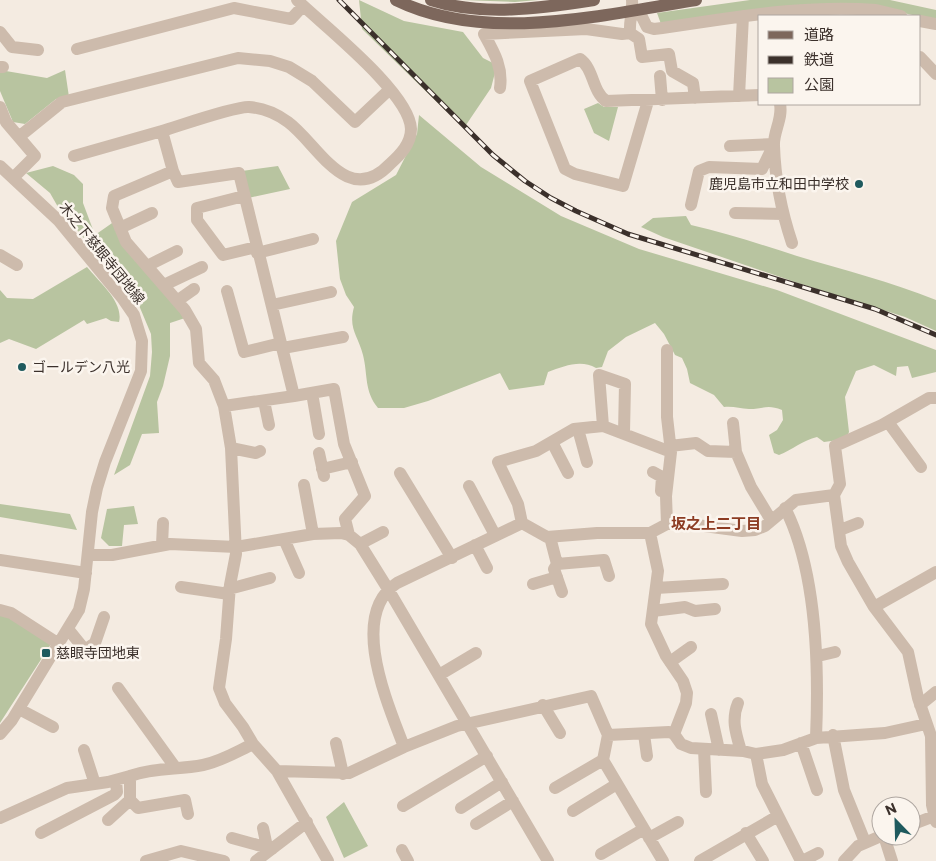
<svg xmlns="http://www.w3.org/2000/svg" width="936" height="861" font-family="Commissioner,'Noto Sans JP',sans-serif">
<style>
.green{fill:#b8c4a0}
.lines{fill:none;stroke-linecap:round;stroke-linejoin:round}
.minor{stroke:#cdbbac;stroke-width:12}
.major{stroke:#7d675c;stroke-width:12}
.rail-casing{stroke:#3b302b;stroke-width:5}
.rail{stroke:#fbf5ee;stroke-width:3;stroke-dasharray:9;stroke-linecap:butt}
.poi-dot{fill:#1f5a5e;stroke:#fbf5ee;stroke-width:2}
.labels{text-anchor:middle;stroke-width:5;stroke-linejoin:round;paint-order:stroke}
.poi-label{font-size:14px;fill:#3b302b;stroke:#fbf5ee;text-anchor:start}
.street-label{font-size:14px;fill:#3b302b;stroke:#fbf5ee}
.neighbourhood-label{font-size:15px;font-weight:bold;fill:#8c3b22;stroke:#fbf5ee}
</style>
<rect width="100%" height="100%" fill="#f4ebe1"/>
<path class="green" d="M359 0 404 21 463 32 483 58 497 65 491 88 466 125 446 111 362 29Z
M463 0H538L515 2Z
M750 0H890L936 10V20L866 5 661 24 657 13Z
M0 70 47 78 65 70 69 97 56 99 25 124 13 122 0 91Z
M598 103 604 107H618L609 141 594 133 584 109Z
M419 115 481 167 561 216 639 249 777 290 936 350V372L912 378 908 366 897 367 896 376 874 365 856 371 845 397 849 432 846 439 824 442 817 437C803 440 792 450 779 455L774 453 769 435 777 430 783 420 782 410C767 404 764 409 749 409 740 409 734 406 724 407L714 395 690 383 687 369 682 358 675 355 664 334 655 323 626 337 608 351 602 367 596 368C581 359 564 366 548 372L544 385 509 390 500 373 428 401 404 408H378C364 391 368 375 363 355 358 335 348 329 354 307L346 295 340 279 336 241 352 202 396 175 417 134Z
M53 166 74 175 83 184V203L95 235 115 221 185 318 170 323V356L163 386 157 402 159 433 142 434 130 465 114 475 150 376 152 352 151 334 138 303 58 207 50 193 26 173Z
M278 166 290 189 248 198 242 171Z
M686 216 691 225C727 233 762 245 797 256 844 270 891 282 936 300V331L905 317 795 282 663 237 641 227 653 218Z
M87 267C99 282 124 302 119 322L111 321 106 318 87 324 84 320 36 349 9 339 0 343V290L7 298 33 299Z
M0 504 70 514 77 530 0 517Z
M134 506 138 524 124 525 122 546H109L101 538 107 509Z
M0 614 9 616 51 644 0 723Z
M344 802 368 846 344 858 326 817Z"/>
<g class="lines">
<path class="minor" d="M297 0C324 26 410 93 411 129 411 144 400 155 390 164 347 209 318 144 288 122 277 114 263 108 249 107 235 106 179 126 162 131L173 171 178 182 239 173 294 396 224 406 231 448 236 554 230 585 226 639 219 688 225 703 243 727 253 744 277 771 328 861
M632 0C633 12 629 21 630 33L639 39 642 57 669 54 672 71 693 83 695 98
M633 10 642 17 647 27 654 29C728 19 800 4 876 10L881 16
M876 10 901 16
M920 21 936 24
M0 32 12 47 38 50
M77 49 234 8 291 19 303 6
M920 57 936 74
M0 67H3
M660 76 662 100
M500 88C503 67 494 52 484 34L586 29 622 34 630 33
M739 96 743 16
M648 101 623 186 575 174 565 169 530 81 580 59C594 69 592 91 606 101L760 95
M780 104C783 119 773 132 774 146 775 178 782 213 792 243
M0 107 6 122 35 156 13 178
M20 136 62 102 238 58 270 61 289 67 312 81 355 122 390 89
M74 156 162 131
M0 166 58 220 123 299 134 315 142 341 141 371 105 462 97 488 92 512 84 589 79 610 12 720 0 734
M173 171 114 196 112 208 126 242 185 310 196 329 199 363 214 380 224 406
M244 196 197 208V220L223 255 256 247
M691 205 699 171 709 167 762 169 774 144 730 146
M735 213 783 214
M120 228 152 213
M257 253 313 239
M0 255 17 265
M147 266 177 251
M164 285 202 267
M227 291 244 352 281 343
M177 301 194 289
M272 305 331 292
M283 348 343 337
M667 350V417L671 452 666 496 667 524
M312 393 319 434
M294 396 334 389 344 444 365 496 345 519 349 535
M264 401 269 425
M888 422 921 467
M733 423 736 452
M603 426 599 375 625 384 624 433
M578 429 587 462
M552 442 568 473
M670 446 696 443 708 451 736 452 751 487 771 520
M231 448 256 453 260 451
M319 453 324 476
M322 469 352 462
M653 472 662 477 661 491
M400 473 452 558
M304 485 313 534
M469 486 495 535
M834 495 840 484 835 446 882 425 929 398H936
M785 508C817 571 819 667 816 738
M522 523 518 504 498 462 536 451 574 429 603 426 671 452
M840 530 858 523
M650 533 658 571 651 624 666 656 683 681 687 693 686 703 674 734
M550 537 557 564 554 569 562 592
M284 539 299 573
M360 544 383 532
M162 545 163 523
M475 545 487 568
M88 555H112L170 544 236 547 313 534 341 533 349 535 360 544 388 589 548 861
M0 560 86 573
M557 564 604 560 609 576
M533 584 557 577
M181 587 229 594
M656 588 723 584
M229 589 270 578
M874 607 936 572
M0 610 11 613 59 644
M653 611 685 607 695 611 715 609
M68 629 85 650 95 643 104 617
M818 656 835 652
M670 662 691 647
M439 675 476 653
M118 688 175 767
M738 703C731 720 736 734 741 751
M543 705 560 733
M920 705 936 692
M19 709 53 727
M711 714 719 750
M644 734 647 756
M608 735 603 760 663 861
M833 735 844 790 865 842
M336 743 343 774
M801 743 817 790
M404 747C388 704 348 615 397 583L522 523 547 537 597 533H650L667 524H689L742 531 755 530 765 526 796 500 834 495 841 546 848 562 874 607 908 652 918 698 931 736 932 805 936 822
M704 749 706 792
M84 750 95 784
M756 754 762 784 801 861
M277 771 349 773 404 747 457 726 591 696 608 735 669 732 674 734 681 744 691 748 743 751 756 754 783 750 816 738 885 733 926 724
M555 788 603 760
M403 806 487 756
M461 808 502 782
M573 811 617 784
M188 814 185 800 138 808 130 800V776C155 767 178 770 203 765 222 761 236 752 253 744
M0 818 67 788 108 782 130 776
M108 820 130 800
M476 824 513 801
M911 825 934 816
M263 828 267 847
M41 833 114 795 117 792 116 781
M746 833 763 861
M884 836 892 861
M232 838 272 849
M649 838 678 822
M402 850 408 861
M601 854 644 829
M146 861 181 851 224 861
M256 861 307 822
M700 861 778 816
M802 861 818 853
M844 861 858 846 881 836"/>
<path class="major" d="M396 0C486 44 602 15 696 0
M431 0C483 17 541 8 594 0"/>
<defs>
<path id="rail" d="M339 0 493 155 525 181 551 198 576 211 628 234 875 309 936 335"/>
</defs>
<use href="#rail" class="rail-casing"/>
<use href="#rail" class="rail"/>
</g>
<g class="poi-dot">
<circle cx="859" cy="184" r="5"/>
<circle cx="22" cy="367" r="5"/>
<rect x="41" y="648" width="10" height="10" rx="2.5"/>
</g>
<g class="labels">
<g class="poi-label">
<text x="849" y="189" text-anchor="end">鹿児島市立和田中学校</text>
<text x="32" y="372">ゴールデン八光</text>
<text x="56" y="658">慈眼寺団地東</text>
</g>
<g class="street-label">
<text transform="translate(102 253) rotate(51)" y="5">木之下慈眼寺団地線</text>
</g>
<g class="neighbourhood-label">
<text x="716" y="529">坂之上二丁目</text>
</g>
</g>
<rect x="758" y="15" width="162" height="90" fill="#fbf5ee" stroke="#aea6a0"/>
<rect x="768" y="31" width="25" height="8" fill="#7d675c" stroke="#aea6a0"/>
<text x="804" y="40" font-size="15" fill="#3b302b">道路</text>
<rect x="768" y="56" width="25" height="8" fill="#3b302b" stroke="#aea6a0"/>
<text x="804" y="65" font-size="15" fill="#3b302b">鉄道</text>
<rect x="768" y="78" width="25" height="15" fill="#b8c4a0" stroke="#aea6a0"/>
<text x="804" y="90" font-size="15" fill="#3b302b">公園</text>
<g transform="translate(896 821) rotate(337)"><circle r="24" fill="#fbf5ee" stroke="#aea6a0"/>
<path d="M0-4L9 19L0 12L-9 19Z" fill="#1f5a5e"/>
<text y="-8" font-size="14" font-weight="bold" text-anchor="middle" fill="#3b302b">N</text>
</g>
</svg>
